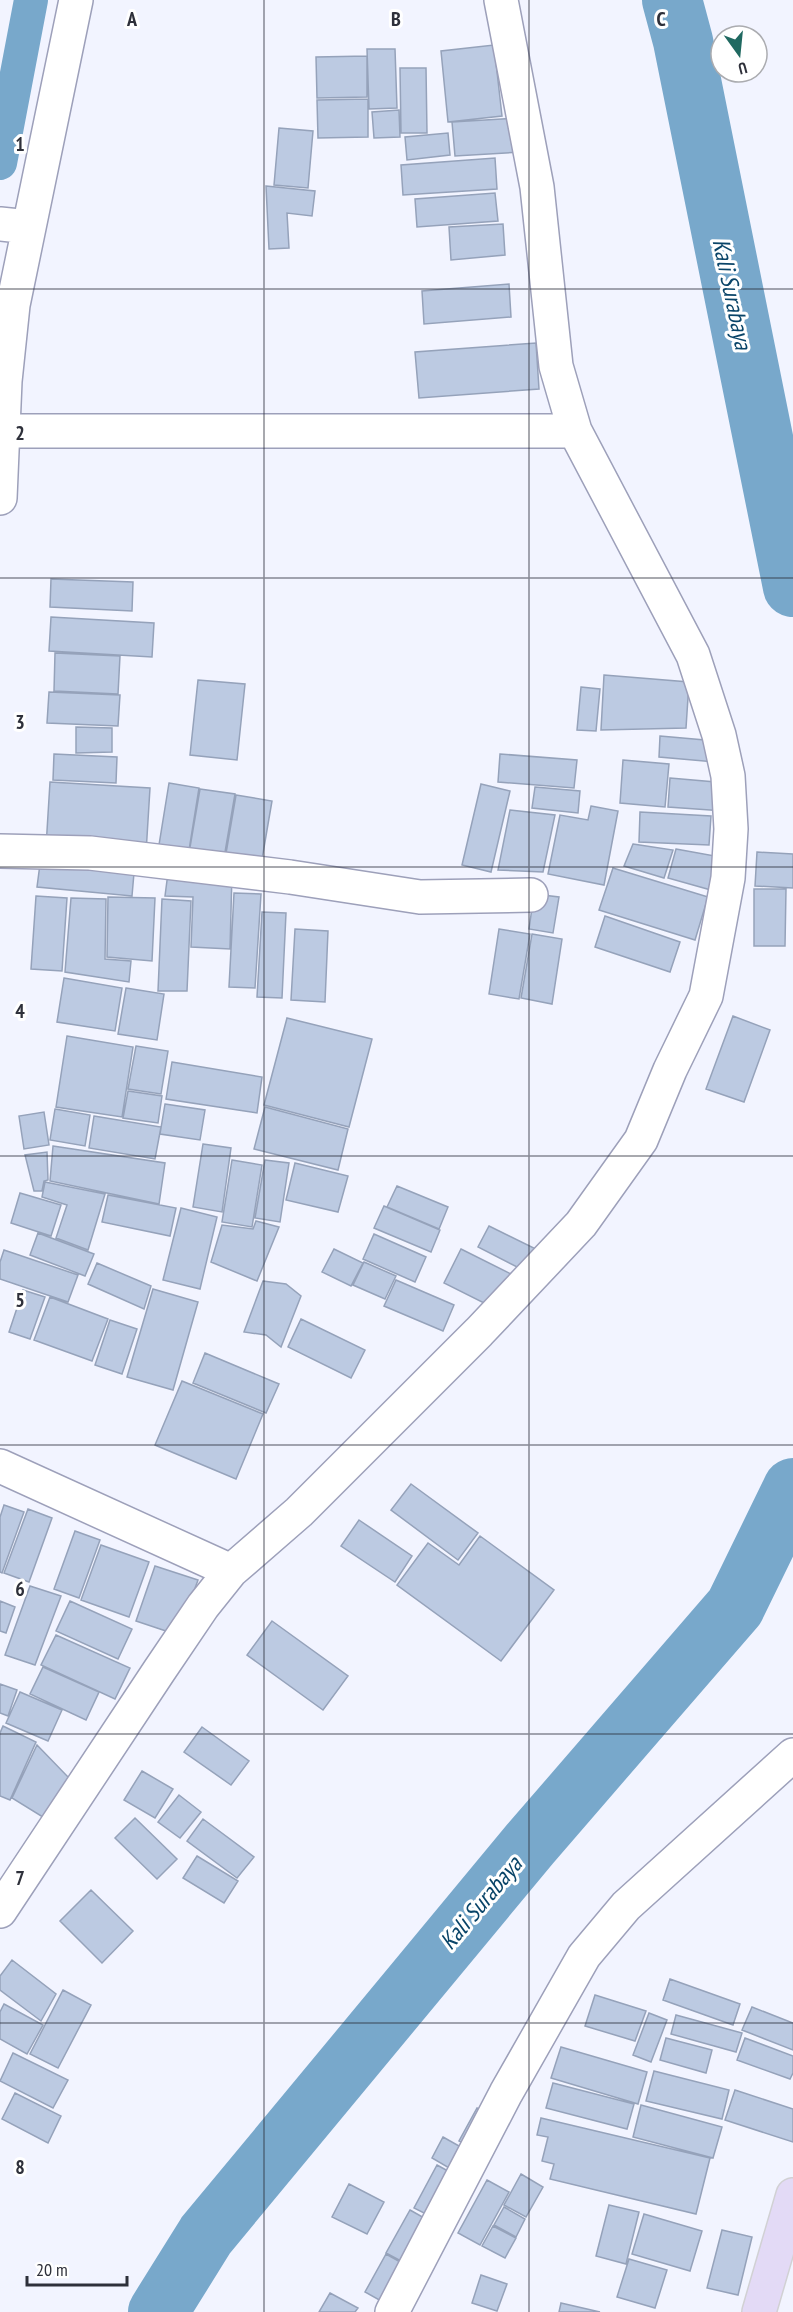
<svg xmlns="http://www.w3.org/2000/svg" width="793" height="2312" font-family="'PT Sans Narrow',sans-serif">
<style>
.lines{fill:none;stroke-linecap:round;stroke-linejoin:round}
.canal{stroke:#78a8cb;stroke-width:34}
.river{stroke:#78a8cb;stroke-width:60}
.building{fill:#bccae2;stroke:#95a2ba;stroke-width:1.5}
.minor-casing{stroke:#9da0ba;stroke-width:36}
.major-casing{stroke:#d1d1d4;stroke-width:36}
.minor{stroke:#fff;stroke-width:33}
.major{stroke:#e3daf6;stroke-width:33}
.grid{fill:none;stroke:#2e303a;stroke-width:1.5;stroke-opacity:0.55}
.labels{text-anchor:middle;stroke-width:6;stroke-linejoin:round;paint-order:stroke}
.water-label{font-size:24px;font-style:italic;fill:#094468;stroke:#fff}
.grid-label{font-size:20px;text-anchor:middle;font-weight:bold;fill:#2e303a;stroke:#fff;stroke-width:6;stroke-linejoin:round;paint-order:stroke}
</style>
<rect width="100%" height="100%" fill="#f2f4ff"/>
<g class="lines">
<path class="canal" d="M0 163 31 0"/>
<path class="river" d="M672 0 683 41 793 587
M158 2312 206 2235 530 1844 735 1607 793 1488"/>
</g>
<path class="building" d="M494 45 502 116 448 122 441 51Z
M367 49H395L397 108 369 109Z
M367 56V97L317 98 316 57Z
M400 68H426L427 133H401Z
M368 99V137L318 138 317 100Z
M399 110 400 137 374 138 372 112Z
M519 118 521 152 455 156 452 122Z
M279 128 313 131 308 188 274 185Z
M448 133 450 155 407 160 405 137Z
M495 158 497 189 403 195 401 165Z
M266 186 315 191 312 216 287 213 289 248 269 249Z
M495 193 498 221 417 227 415 199Z
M503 224 505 255 451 260 449 227Z
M509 284 511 317 424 324 422 291Z
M536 343 539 389 419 398 415 352Z
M51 579 133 582 132 611 50 607Z
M51 617 154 623 152 657 49 651Z
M55 653 120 656 118 694 54 691Z
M604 675 689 682 686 728 601 730Z
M198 680 245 684 237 760 190 755Z
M581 687 600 689 596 731 577 730Z
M49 692 120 695 118 726 47 723Z
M76 727 112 728V752L76 753Z
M660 736 716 741 715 762 659 757Z
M54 754 117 757 116 783 53 780Z
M500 754 577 760 574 788 498 782Z
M623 760 669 764 665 807 620 803Z
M670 778 727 783 724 811 668 807Z
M50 782 150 788 146 853 46 847Z
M169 783 199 788 189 850 159 845Z
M481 784 510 791 491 872 462 865Z
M535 787 580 791 578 813 532 808Z
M200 789 235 794 224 858 189 853Z
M236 795 272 801 260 871 224 865Z
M591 806 618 811 604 885 548 874 560 815 588 820Z
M510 810 555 815 543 872 498 870Z
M640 812 711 816 709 845 639 842Z
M633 844 673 850 664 878 624 866Z
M676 849 726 858 718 892 668 878Z
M757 852 793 854V888L755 886Z
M40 864 134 873 132 896 37 887Z
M169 865 232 873 230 949 191 947 193 897 165 896Z
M613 868 708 897 695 940 599 910Z
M754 889H786L785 946H754Z
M234 893 261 894 255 988 229 987Z
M534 894 559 897 553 933 529 929Z
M36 896 67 898 62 971 31 969Z
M108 897 155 898 152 961 107 957Z
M71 898 106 899 105 959 131 961 129 982 65 972Z
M162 899 191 901 187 991H158Z
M262 912 286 913 282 998 257 997Z
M605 916 680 942 670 972 595 947Z
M295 929 328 931 325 1002 291 1000Z
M499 929 530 934 519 999 489 994Z
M532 934 562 939 552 1004 521 998Z
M64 978 122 988 115 1031 57 1022Z
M126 988 164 994 157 1040 118 1034Z
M733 1016 770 1030 744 1102 706 1089Z
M287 1018 372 1039 349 1127 264 1105Z
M67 1036 133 1047 122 1117 56 1107Z
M136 1046 168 1051 161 1094 128 1089Z
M172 1062 262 1077 257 1113 166 1099Z
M128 1091 162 1096 158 1123 123 1118Z
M165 1104 205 1110 200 1140 160 1134Z
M265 1107 348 1129 338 1170 254 1149Z
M55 1109 90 1115 85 1146 50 1140Z
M44 1112 49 1145 24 1149 19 1116Z
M94 1116 161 1127 155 1159 89 1148Z
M203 1144 231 1148 222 1212 193 1207Z
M53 1146 165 1163 159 1204 50 1181Z
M47 1152 48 1180 44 1181 42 1191H34L25 1155Z
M232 1160 262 1165 252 1227 222 1222Z
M265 1160 289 1163 280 1222 255 1218Z
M295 1163 348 1176 338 1212 286 1200Z
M45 1182 105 1194 88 1250 56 1238 67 1205 42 1197Z
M397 1186 448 1207 439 1229 387 1207Z
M20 1193 61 1205 51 1236 11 1223Z
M108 1195 176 1208 170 1236 102 1222Z
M384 1206 440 1230 431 1252 374 1228Z
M181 1208 217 1217 200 1289 163 1280Z
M256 1221 279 1227 257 1281 211 1262 222 1225 253 1229Z
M489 1226 540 1251 529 1273 478 1247Z
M38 1233 94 1254 85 1276 30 1255Z
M374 1234 426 1257 415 1282 363 1259Z
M334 1249 363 1263 351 1286 322 1272Z
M461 1249 511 1274 494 1308 444 1283Z
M4 1250 78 1275 68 1302 0 1279V1262Z
M364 1262 396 1276 385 1299 353 1285Z
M97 1263 151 1286 144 1309 88 1284Z
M396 1280 454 1305 443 1331 384 1306Z
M263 1281 286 1284 301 1296 281 1347 266 1335 244 1332Z
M153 1289 198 1302 173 1390 127 1377Z
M23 1290 45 1297 30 1339 9 1332Z
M50 1297 108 1319 92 1361 34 1340Z
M301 1319 365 1350 351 1378 288 1347Z
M110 1320 137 1329 122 1374 95 1365Z
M205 1353 279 1384 266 1413 193 1383Z
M182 1381 263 1414 236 1479 155 1445Z
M411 1484 478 1533 458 1560 391 1510Z
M4 1505 24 1512 2 1573 0 1572V1517Z
M28 1509 52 1518 29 1582 4 1573Z
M359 1520 412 1556 395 1582 341 1546Z
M75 1531 100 1540 79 1598 54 1589Z
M480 1536 554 1590 501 1661 397 1585 428 1543 459 1565Z
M101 1545 149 1562 129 1617 81 1600Z
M155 1566 198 1580 178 1635 136 1621Z
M30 1586 61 1596 35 1665 5 1655Z
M0 1601 15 1607 6 1633 0 1631Z
M70 1601 132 1629 118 1659 56 1631Z
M272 1621 348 1676 323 1710 247 1655Z
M56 1635 130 1668 115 1699 41 1665Z
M43 1667 99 1692 86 1720 30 1694Z
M0 1684 17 1690 8 1716 0 1713Z
M20 1692 62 1710 48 1741 6 1723Z
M3 1726 36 1742 10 1800 0 1796V1733Z
M202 1727 249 1761 231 1785 184 1752Z
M37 1745 70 1779 46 1819 12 1798Z
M142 1771 173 1789 155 1818 124 1800Z
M179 1795 201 1812 180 1838 158 1822Z
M135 1818 177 1859 157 1879 115 1838Z
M203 1819 254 1857 237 1878 187 1841Z
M197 1856 238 1881 224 1903 183 1878Z
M91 1890 133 1931 102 1963 60 1921Z
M12 1960 56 1994 41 2021 0 1990V1976Z
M670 1979 740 2004 733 2025 663 2000Z
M63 1990 91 2005 58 2068 30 2054Z
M595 1995 646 2011 635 2041 585 2026Z
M4 2004 43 2025 27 2054 0 2039V2012Z
M752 2007 793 2023V2050L742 2030Z
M649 2013 667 2020 651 2062 633 2055Z
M676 2015 742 2033 736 2052 671 2034Z
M666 2038 712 2050 706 2073 660 2060Z
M745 2038 793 2056V2073L790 2079 737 2060Z
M561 2047 647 2072 638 2104 551 2078Z
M13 2053 68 2080 53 2108 0 2081Z
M654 2071 729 2090 722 2119 646 2101Z
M553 2083 634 2104 627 2129 546 2108Z
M735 2090 793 2109V2142L725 2120Z
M15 2093 61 2116 48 2143 2 2119Z
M641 2105 722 2127 713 2158 633 2137Z
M477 2108 491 2116 473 2148 459 2141Z
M541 2118 710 2158 696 2214 550 2179 554 2164 542 2161 548 2137 537 2135Z
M443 2137 468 2151 456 2172 432 2158Z
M437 2165 459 2177 436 2219 414 2208Z
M521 2174 543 2187 526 2217 504 2205Z
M487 2180 509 2192 480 2245 458 2233Z
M349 2184 384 2202 367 2234 332 2217Z
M609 2205 639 2212 626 2264 596 2256Z
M504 2207 525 2219 516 2237 494 2225Z
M410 2210 435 2224 412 2267 386 2253Z
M644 2214 702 2231 690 2271 632 2254Z
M493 2226 516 2238 505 2258 482 2246Z
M722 2230 752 2237 738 2295 707 2288Z
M386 2254 411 2268 390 2306 365 2292Z
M629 2259 667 2270 655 2308 617 2297Z
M481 2275 507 2284 497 2311 472 2303Z
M330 2293 358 2308 355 2312H319Z
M561 2303 600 2312H559Z"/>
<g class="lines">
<defs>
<path id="minor" d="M0 224 29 227
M3 431H575
M0 498 5 381 13 305 76 0
M0 851 90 853 290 877 420 897 531 895
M0 1466 231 1571
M0 1911 159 1671 203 1606 231 1571 299 1512 479 1332 581 1224 641 1140 670 1070 706 996 728 878 731 829 728 776 719 735 693 655 575 431 556 366 537 187 501 0
M392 2312 506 2093 584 1956 626 1906 793 1755"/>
<path id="major" d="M759 2312 793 2195"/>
</defs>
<use href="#minor" class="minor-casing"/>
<use href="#major" class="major-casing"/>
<use href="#minor" class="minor"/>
<use href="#major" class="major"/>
</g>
<path class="grid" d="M264 0V2312M529 0V2312M0 289H793M0 578H793M0 867H793M0 1156H793M0 1445H793M0 1734H793M0 2023H793"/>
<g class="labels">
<g class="water-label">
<text transform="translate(732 294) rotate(78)" y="8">Kali Surabaya</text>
<text transform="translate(481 1903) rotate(-50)" y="8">Kali Surabaya</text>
</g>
</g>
<g class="grid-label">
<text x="132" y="26">A</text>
<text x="396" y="26">B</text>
<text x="661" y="26">C</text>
<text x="20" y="151">1</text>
<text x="20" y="440">2</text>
<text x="20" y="729">3</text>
<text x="20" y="1018">4</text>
<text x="20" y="1307">5</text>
<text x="20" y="1596">6</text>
<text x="20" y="1885">7</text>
<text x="20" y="2174">8</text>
</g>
<g transform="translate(739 54) rotate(165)"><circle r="28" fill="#ffffff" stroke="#abacb0" stroke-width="1.5"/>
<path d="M0-4.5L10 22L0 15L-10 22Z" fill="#206961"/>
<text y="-9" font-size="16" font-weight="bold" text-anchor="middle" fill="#2e303a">U</text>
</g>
<path d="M27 2276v9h100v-9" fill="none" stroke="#2e303a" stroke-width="3"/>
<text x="36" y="2276" font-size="18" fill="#2e303a" stroke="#ffffff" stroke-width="4.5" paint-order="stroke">20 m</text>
</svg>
